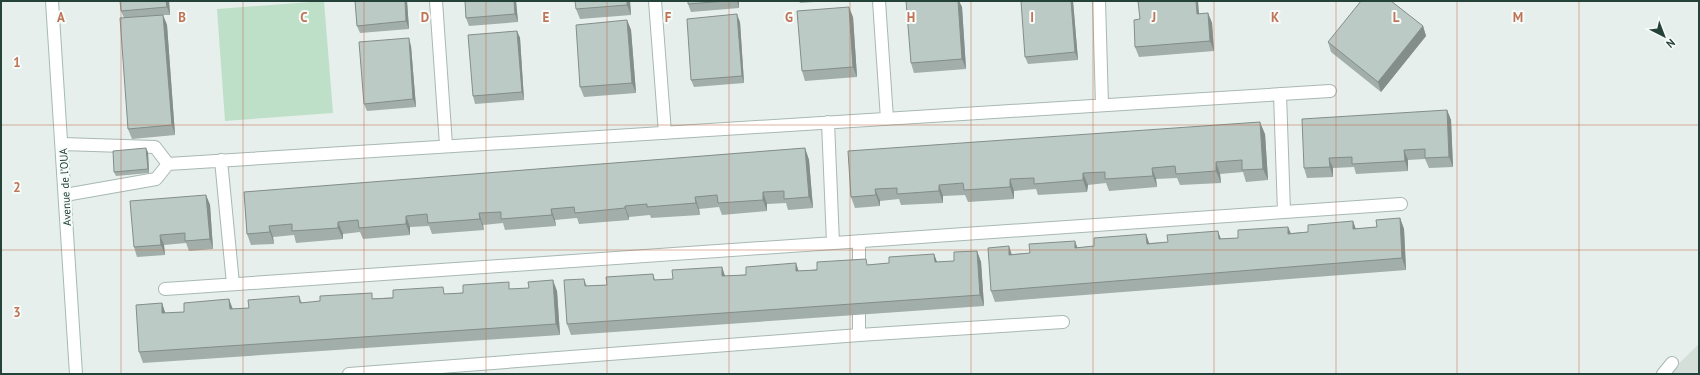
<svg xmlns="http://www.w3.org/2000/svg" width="1700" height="375" font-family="'PT Sans',sans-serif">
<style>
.built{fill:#d4dfda}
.green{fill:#bfe0c8}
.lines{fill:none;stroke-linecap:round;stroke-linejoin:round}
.service-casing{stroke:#a8b8b2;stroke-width:14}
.minor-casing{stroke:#a8b8b2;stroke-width:14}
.secondary-casing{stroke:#a4bbb3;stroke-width:14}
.service{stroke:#fff;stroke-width:12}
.minor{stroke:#fff;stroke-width:12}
.secondary{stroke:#fff;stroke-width:12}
.wall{fill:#a1aea9}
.shaded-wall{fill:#838d89}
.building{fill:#bbcac4;stroke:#838d89}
.grid{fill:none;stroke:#c07456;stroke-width:1;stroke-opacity:0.55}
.labels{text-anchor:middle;stroke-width:4;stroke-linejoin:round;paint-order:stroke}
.street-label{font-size:11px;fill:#24423a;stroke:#f7fbf9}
.grid-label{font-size:13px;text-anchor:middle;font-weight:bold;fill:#c07456;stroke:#f7fbf9;stroke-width:4;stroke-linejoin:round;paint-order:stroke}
</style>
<rect width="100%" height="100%" fill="#e6efeb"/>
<path class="built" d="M1699 344V374H1668Z"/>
<path class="green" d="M324 1 333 113 225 121 217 9Z"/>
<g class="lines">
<defs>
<path id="service" d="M1663 374 1672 363"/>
<path id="minor" d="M436 1 446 145
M655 1 665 133
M879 1 887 119
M1099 1 1102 105
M1280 94 1284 212
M828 122 833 243
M62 144 155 147 168 164 156 179 65 195
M221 160 233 284
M168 164 1330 91
M859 241V274
M165 289 1401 204
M859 298V335
M349 374 859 335 1063 322"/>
<path id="secondary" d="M52 1 76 374"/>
</defs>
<use href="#service" class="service-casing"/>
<use href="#minor" class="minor-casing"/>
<use href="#secondary" class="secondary-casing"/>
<use href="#service" class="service"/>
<use href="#minor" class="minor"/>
<use href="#secondary" class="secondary"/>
</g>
<path class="wall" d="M120 1H169L170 15H163L167 25 175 135 132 139 128 129 124 18 121 11Z
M355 1H407L409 29 360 33 357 26Z
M465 1H516L518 22 469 26 466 18Z
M630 1 631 15 580 19 576 9Z
M688 1H739V8L691 12 688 4Z
M799 1H828L800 3Z
M958 1H959L962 7 966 69 914 73 911 63Z
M1073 1 1078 60 1028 64 1025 57Z
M1208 13 1212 23 1214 51 1139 57 1135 47 1199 14Z
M853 17 857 77 805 81 802 71Z
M627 20 631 30 636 93 584 97 580 87Z
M740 22 744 83 694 87 691 80Z
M1423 26 1426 36 1381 92 1331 52 1328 42Z
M517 31 520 38 524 100 475 104 473 96Z
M411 46 416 107 367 111 364 104Z
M1447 110 1451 120 1453 167 1429 168 1425 159 1408 160V171L1356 174 1354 167 1333 168V177L1307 178 1304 168Z
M1265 134 1268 180 1246 182 1243 172 1220 174 1221 183 1180 185 1177 178 1156 179 1157 187 1109 191 1106 183 1088 185 1087 192 1038 195 1036 189 1014 191V199L968 202 965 195 943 196V203L901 205 899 199 880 201V206L855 208 851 197 848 151Z
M805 148 809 160 813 208 788 210 786 203 767 204V211L722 215 719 207 699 209 700 215 651 218 650 215 629 217V220L579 224 577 218 555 220 556 226 505 230 503 223 483 225 484 230 432 234 429 226 410 227V235L363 239 360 232 343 234V239L296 243 294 235 273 237 274 244 251 245 247 234 244 192Z
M148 152 149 173 116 176 114 172Z
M206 195 210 205 213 249 189 251 186 243 164 245 165 255 137 257 134 247Z
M1400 218 1404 229 1406 270 995 302 991 291 1012 254 1030 253 1094 246 1146 234 1149 243 1238 238 1288 227 1291 233 1377 227Z
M977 251 981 262 984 306 571 335 567 324 584 279 587 286 607 285 653 274 655 280 673 279 722 267 725 276 799 271 889 263 934 254 937 262 954 261Z
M511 289 557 291 560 335 143 363 139 352 162 303 165 313 184 312 229 299 233 309 249 308 299 296 302 303 446 294Z"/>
<path class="shaded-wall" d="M166 1H169L170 15 167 7Z
M405 1H407L409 29 406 21Z
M514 1H516L518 22 515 14Z
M627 1H630L631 15 627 5Z
M737 1H739V8Z
M958 1H959L962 7 966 69 962 59Z
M1071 1H1073L1078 60 1075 52Z
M1196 1H1198L1200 24 1197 14Z
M849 7 853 17 857 77 853 67Z
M1208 13 1212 23 1214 51 1210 41Z
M737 14 740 22 744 83 742 76Z
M163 15 167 25 175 135 172 125Z
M627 20 631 30 636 93 632 83Z
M1423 26 1426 36 1381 92 1378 82Z
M517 31 520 38 524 100 522 92Z
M409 38 411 46 416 107 413 99Z
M1447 110 1451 120 1453 167 1449 157Z
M1260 122 1265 134 1268 180 1263 169Z
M146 148 148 152 149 173 148 169Z
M805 148 809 160 813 208 809 197Z
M1404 150 1408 160V171L1405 161Z
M1329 158 1333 168V177L1330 167Z
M1216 162 1220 174 1221 183 1216 171Z
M1152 168 1156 179 1157 187 1153 176Z
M1083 173 1088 185 1087 192 1083 180Z
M1010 179 1014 191V199L1010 187Z
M939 185 943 196V203L939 191Z
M875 189 880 201V206L876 195Z
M763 192 767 204V211L763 200Z
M206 195 210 205 213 249 210 239Z
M695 197 699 209 700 215 696 203Z
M625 206 629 217V220L625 208Z
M551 209 555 220 556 226 552 215Z
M479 213 483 225 484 230 480 219Z
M406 216 410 227V235L406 224Z
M1400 218 1404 229 1406 270 1402 258Z
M1353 221 1357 232 1353 229Z
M338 222 343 234V239L338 228Z
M269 226 273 237 274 244 270 232Z
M1288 227 1292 238 1288 234Z
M1218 231 1222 242 1219 239Z
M1146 234 1150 246 1147 244Z
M160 235 164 245 165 255 161 245Z
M1075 241 1079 252 1075 248Z
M1009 246 1013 258 1009 255Z
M977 251 981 262 984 306 980 295Z
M934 254 938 265 935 262Z
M796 263 800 275 796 271Z
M722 267 726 279 722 276Z
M553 280 557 291 560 335 556 324Z
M229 299 233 311 230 309Z
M162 303 166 315 162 313Z"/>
<path class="building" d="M120 1H166L167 7 121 11Z
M355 1H405L406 21 357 26Z
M465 1H514L515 14 466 18Z
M575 1H627V5L576 9Z
M688 1H726L688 4Z
M906 1H958L962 59 911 63Z
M1021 1H1071L1075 52 1025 57Z
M1138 1H1196L1197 14 1208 13 1210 41 1135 47 1134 20 1140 19Z
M1361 1H1391L1423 26 1378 82 1328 42Z
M849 7 853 67 802 71 797 11Z
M737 14 742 76 691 80 687 19Z
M163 15 172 125 128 129 120 18Z
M627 20 632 83 580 87 576 25Z
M517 31 522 92 473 96 468 35Z
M409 38 413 99 364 104 359 42Z
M1447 110 1449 157 1425 158V149L1404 150 1405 161 1352 164V157L1329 158 1330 167 1304 168 1302 119Z
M1260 122 1263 169 1242 170V160L1216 162V171L1176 174 1175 166 1152 168 1153 176 1105 179V172L1083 173V180L1034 184V178L1010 179V187L964 190 963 183 939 185V191L897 194V188L875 189 876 195 851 197 848 151Z
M146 148 148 169 114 172 113 151Z
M805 148 809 197 784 199V191L763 192V200L718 203 717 195 695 197 696 203 647 207V204L625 206V208L575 213 574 207 551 209 552 215 501 219V212L479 213 480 219 428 223 427 214 406 216V224L359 228 358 220 338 222V228L292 231V224L269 226 270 232 247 234 244 192Z
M206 195 210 239 185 241V233L160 235 161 245 134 247 130 201Z
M1400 218 1402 258 991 291 988 248 1009 246V255L1030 253 1029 244 1075 241V248L1094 246V238L1146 234 1147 244 1168 242 1167 235 1218 231 1219 239 1238 238V230L1288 227V234L1308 232V225L1353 221V229L1377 227 1376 220Z
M977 251 980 295 567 324 564 280 584 279 585 286 607 285 606 277 653 274 654 280 673 279 672 270 722 267V276L746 275V267L796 263V271L817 270V262L866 259 867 265 889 263V257L934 254 935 262 954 261V252Z
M553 280 556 324 139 352 136 305 162 303V313L184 312V303L229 299 230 309 249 308 248 300 299 296 300 303 320 301V296L372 293V299L393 298V290L443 287 444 294 463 293V285L509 282V289L529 288 528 282Z"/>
<path class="grid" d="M121 1V374M243 1V374M364 1V374M486 1V374M607 1V374M729 1V374M850 1V374M971 1V374M1093 1V374M1214 1V374M1336 1V374M1457 1V374M1579 1V374M1 125H1699M1 250H1699"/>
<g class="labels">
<g class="street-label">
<text transform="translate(65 187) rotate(-93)" y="4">Avenue de l’OUA</text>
</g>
</g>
<g class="grid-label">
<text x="61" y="22">A</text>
<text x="182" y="22">B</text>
<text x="304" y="22">C</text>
<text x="425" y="22">D</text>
<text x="546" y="22">E</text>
<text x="668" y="22">F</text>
<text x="789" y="22">G</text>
<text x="911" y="22">H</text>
<text x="1032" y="22">I</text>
<text x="1154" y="22">J</text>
<text x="1275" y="22">K</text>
<text x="1396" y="22">L</text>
<text x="1518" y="22">M</text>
<text x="17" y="67">1</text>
<text x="17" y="192">2</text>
<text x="17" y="317">3</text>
</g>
<rect width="1700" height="375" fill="none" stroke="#24423a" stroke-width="4"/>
<g transform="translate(1664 36) rotate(138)" stroke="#f7fbf9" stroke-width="3" paint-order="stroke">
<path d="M0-3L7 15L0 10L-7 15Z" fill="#24423a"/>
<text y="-6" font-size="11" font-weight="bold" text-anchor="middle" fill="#24423a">N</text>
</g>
</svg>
